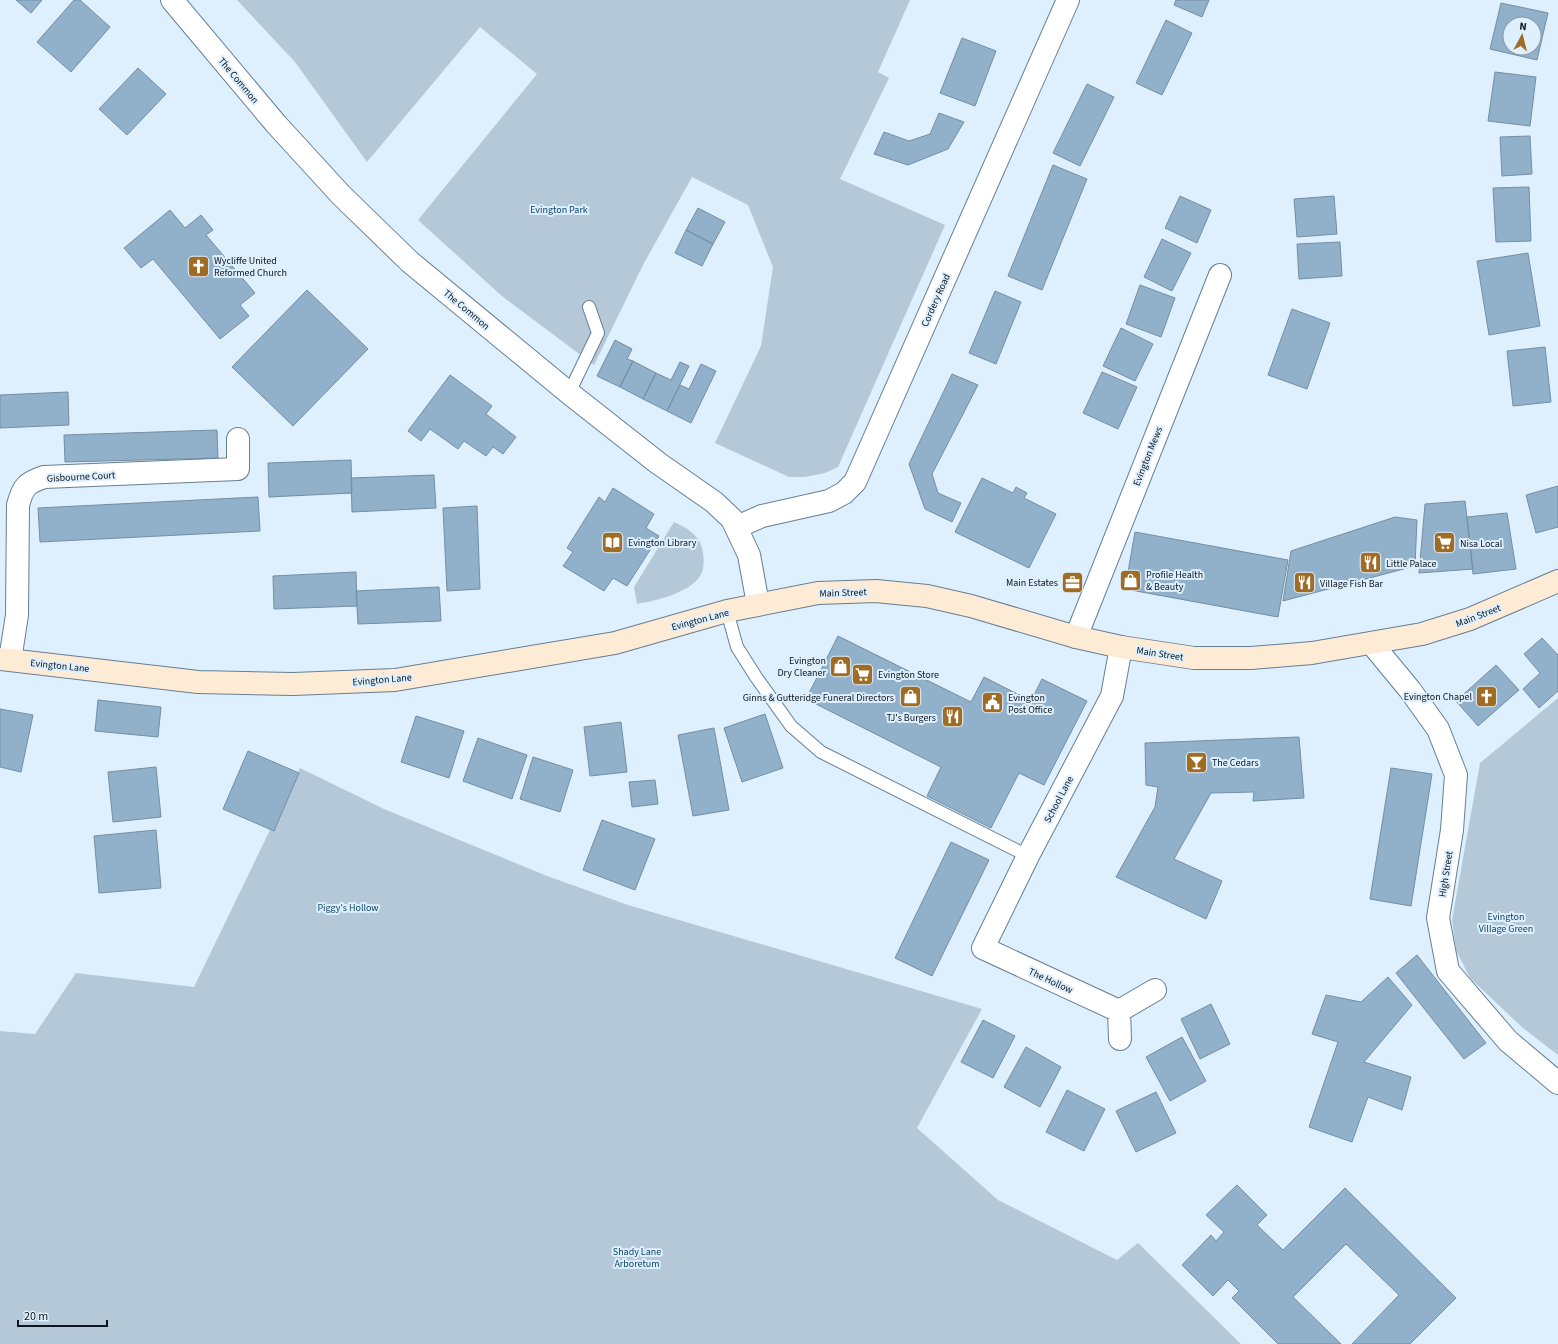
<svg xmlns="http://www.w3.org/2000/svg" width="1558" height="1344" font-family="'Source Sans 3',sans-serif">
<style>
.green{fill:#b4c8d8}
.building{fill:#91b0ca;stroke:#748ea3;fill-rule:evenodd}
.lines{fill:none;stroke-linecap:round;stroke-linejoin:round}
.service-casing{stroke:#657f94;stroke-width:14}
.minor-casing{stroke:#657f94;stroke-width:24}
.secondary-casing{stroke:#657f94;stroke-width:24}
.service{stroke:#fff;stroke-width:12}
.minor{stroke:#fff;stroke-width:22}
.secondary{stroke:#fdebd6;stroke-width:22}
.labels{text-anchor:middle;stroke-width:4;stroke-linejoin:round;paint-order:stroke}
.street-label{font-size:10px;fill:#0c161e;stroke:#deeffd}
.park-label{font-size:10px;fill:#0e4467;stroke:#deeffd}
.poi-label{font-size:10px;fill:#0c161e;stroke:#deeffd;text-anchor:start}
</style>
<rect width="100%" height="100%" fill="#deeffd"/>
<path class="green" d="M237 0H910L878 72 889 78 840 179 945 225 838 467 825 473 805 477H789L715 443 761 346 773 267 748 205 692 177 643 265 594 365 503 297 418 220 537 74 480 27 367 162 295 62Z
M674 522C689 529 702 537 703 554 704 559 704 567 702 572 695 592 655 601 637 604L634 587Z
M1558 698V1055L1523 1028 1470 978 1456 950 1452 920 1480 763Z
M300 768 384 809 547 876 628 905 982 1009 917 1128 998 1200 1117 1260 1138 1243 1241 1344H0V1031L35 1034 76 973 194 987Z"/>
<path class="building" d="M16 0H42L31 13Z
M74 0H80L110 27 71 72 37 42Z
M1176 0H1209L1202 17 1174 5Z
M1501 3 1548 13 1537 60 1490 49ZM1510 24H1534V48H1510Z
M1166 20 1192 33 1162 95 1136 83Z
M962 38 996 51 975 106 940 93Z
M138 68 166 94 127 135 99 109Z
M1495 72 1536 77 1530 126 1488 121Z
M1087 84 1114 97 1080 166 1053 153Z
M939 113 964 122 948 149 908 165 874 154 884 132 909 141 930 134Z
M1530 136 1532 174 1502 176 1500 137Z
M1053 165 1087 179 1042 290 1008 276Z
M1529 187 1531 241 1496 242 1493 188Z
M1180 196 1211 210 1197 243 1165 228Z
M1334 196 1337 234 1297 237 1294 199Z
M698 208 725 222 713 244 686 230Z
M170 210 185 228 201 215 213 230 206 235 255 293 240 305 249 316 220 339 153 259 141 268 124 248Z
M686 230 713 244 702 266 675 253Z
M1162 239 1191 253 1172 291 1144 277Z
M1340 242 1342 276 1299 279 1297 244Z
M1528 253 1540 326 1489 335 1477 261Z
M1140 285 1175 298 1161 337 1126 324Z
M307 290 368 349 293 426 232 367Z
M995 291 1021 302 996 364 969 353Z
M1292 309 1330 323 1307 389 1268 375Z
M1121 328 1153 344 1135 381 1103 366Z
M615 340 632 349 627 359 633 361 620 387 597 376Z
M1545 347 1551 402 1513 406 1507 351Z
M633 361 656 373 643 399 620 387Z
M680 362 689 366 667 411 643 399 656 373 671 380Z
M701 364 716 371 691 423 667 411 680 385 689 389Z
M1102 372 1137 387 1118 429 1083 413Z
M952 374 978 385 932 474 938 493 961 503 952 522 925 509 909 464Z
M450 375 492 406 486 414 516 437 503 454 493 447 486 456 464 441 458 449 430 429 421 441 408 431Z
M68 392 69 425 0 428V395Z
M217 430 218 458 65 462 64 435Z
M351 460 352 493 269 497 268 463Z
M434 475 436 508 352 512 351 478Z
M982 478 1013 493 1016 487 1027 493 1024 498 1056 514 1029 568 955 532Z
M1558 486V527L1536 533 1526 495Z
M613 488 654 514 646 528 659 536 627 586 613 578 604 591 563 566 573 552 567 548 599 497 605 502Z
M258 497 260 531 40 542 38 508Z
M1465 501 1473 569 1419 573 1425 504Z
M477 506 480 589 447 591 443 508Z
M1507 513 1516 569 1473 574 1467 517Z
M1395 517 1417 520 1415 566 1283 601 1291 551Z
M1135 532 1288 560 1278 617 1125 589Z
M356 572 357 606 274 609 273 576Z
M439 587 441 621 358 624 356 591Z
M838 636 971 702 984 677 1031 701 1042 679 1087 701 1044 785 1019 773 991 828 927 796 941 767 806 699Z
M1542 638 1558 655V691L1539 708 1523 689 1540 673 1524 654Z
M1496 665 1519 690 1478 726 1456 701Z
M98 700 161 707 158 737 95 731Z
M0 709 33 715 21 772 0 767Z
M765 714 783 768 742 782 724 728Z
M416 716 464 731 449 778 401 762Z
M621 722 627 772 590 776 584 727Z
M714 728 729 810 693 816 678 735Z
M1299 737 1304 798 1253 801 1254 792 1211 793 1174 859 1222 881 1206 919 1116 877 1155 807 1158 787 1146 785 1145 743Z
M478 738 527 755 512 799 463 781Z
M248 751 299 773 274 831 223 809Z
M533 757 573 770 560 812 520 799Z
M156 767 161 817 113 822 108 772Z
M1391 768 1432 774 1411 906 1370 899Z
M655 780 658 804 632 807 629 782Z
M602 820 655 839 635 890 583 870Z
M156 830 161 888 99 893 94 836Z
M951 842 989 860 932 976 895 958Z
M1417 955 1486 1043 1464 1059 1396 973Z
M1388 977 1412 1005 1364 1062 1411 1077 1402 1110 1368 1097 1352 1142 1309 1127 1338 1042 1312 1034 1326 995 1361 1002Z
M1211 1004 1230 1044 1200 1059 1181 1019Z
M983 1020 1015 1036 993 1078 961 1062Z
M1182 1037 1206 1081 1170 1101 1146 1057Z
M1026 1047 1061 1067 1040 1107 1004 1087Z
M1067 1090 1105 1109 1084 1151 1046 1132Z
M1156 1092 1176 1133 1136 1152 1116 1111Z
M1237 1185 1267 1215 1257 1225 1283 1250 1345 1188 1456 1298 1410 1344H1352L1399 1295 1346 1244 1293 1297 1341 1344H1278L1232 1298 1239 1291 1228 1280 1213 1296 1182 1265 1211 1235 1216 1241 1224 1232 1206 1215Z"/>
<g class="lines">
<defs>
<path id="service" d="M569 393 598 333 589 307
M727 611 737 647 756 677 791 726 821 752 1028 856"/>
<path id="minor" d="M172 0 276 124 341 195 410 262 569 393 658 463 714 502 732 519 749 555 758 604
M737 527 762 516 829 501 844 493 855 482 1068 0
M1076 637 1220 275
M1372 644 1410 690 1438 729 1456 775 1452 830 1438 918 1448 971 1508 1041 1558 1083
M1121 647 1112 696 1028 856 983 948 1119 1011 1155 990
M10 660 17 615 18 505C23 487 26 483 44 477L238 469V439
M1119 1011 1120 1039"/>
<path id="secondary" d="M0 659 198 682 293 684 395 680 615 643 727 611 818 593 876 591 927 596 971 606 1076 637 1121 647 1194 658H1251L1312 653 1422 634 1470 619 1558 581"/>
</defs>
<use href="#service" class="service-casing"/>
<use href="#minor" class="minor-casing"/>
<use href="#secondary" class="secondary-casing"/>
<use href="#service" class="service"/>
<use href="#minor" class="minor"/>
<use href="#secondary" class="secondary"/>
</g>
<defs>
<symbol id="church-square" viewBox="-11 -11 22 22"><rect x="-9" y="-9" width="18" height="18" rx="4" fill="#a06b23" stroke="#deeffd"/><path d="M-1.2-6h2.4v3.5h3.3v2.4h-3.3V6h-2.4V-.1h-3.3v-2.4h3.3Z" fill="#fff"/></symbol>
<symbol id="library-square" viewBox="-11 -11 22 22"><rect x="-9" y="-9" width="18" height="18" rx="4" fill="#a06b23" stroke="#deeffd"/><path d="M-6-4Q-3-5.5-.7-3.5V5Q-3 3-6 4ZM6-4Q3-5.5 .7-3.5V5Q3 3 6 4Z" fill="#fff"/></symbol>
<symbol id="supermarket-square" viewBox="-11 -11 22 22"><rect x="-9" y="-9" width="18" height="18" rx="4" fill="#a06b23" stroke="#deeffd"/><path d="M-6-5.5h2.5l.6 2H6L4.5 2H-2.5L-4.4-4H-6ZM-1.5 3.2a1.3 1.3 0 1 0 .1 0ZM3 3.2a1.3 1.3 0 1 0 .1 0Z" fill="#fff"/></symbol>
<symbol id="restaurant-square" viewBox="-11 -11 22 22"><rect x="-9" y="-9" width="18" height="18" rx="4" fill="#a06b23" stroke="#deeffd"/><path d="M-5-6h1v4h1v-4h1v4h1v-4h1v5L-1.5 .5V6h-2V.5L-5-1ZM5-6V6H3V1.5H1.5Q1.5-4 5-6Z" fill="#fff"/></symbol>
<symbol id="shop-square" viewBox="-11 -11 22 22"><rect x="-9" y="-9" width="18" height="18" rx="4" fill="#a06b23" stroke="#deeffd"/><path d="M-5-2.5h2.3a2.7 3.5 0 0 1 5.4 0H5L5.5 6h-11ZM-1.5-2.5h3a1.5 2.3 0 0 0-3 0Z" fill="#fff"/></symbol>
<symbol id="office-square" viewBox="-11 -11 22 22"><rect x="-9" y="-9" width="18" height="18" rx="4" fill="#a06b23" stroke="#deeffd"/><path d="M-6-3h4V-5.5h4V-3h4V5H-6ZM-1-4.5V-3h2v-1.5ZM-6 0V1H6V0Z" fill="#fff"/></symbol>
<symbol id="civic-square" viewBox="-11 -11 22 22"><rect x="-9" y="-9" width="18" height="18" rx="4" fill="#a06b23" stroke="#deeffd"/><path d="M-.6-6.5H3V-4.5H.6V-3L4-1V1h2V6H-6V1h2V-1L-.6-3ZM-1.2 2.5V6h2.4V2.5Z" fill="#fff"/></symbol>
<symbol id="bar-square" viewBox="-11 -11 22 22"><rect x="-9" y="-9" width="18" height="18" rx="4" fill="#a06b23" stroke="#deeffd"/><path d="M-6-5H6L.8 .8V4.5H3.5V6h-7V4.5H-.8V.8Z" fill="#fff"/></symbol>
</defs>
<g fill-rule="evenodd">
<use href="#church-square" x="186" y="254" width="25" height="25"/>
<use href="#library-square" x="600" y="530" width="25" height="25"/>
<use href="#supermarket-square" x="1432" y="530" width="25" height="25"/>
<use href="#restaurant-square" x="1358" y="550" width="25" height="25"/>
<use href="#shop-square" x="1118" y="568" width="25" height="25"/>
<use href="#office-square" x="1060" y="570" width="25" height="25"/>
<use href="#restaurant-square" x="1292" y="570" width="25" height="25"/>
<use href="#shop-square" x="828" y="654" width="25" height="25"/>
<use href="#supermarket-square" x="850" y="662" width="25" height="25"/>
<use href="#church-square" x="1474" y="684" width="25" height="25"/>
<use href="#shop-square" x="898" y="684" width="25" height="25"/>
<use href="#civic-square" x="980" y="690" width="25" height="25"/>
<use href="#restaurant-square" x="940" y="704" width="25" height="25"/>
<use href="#bar-square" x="1184" y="750" width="25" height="25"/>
</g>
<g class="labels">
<g class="street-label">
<text transform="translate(239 80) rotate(50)" y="4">The Common</text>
<text transform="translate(935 300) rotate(-66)" y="4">Cordery Road</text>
<text transform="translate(467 309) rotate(40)" y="4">The Common</text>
<text transform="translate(1147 456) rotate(-68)" y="4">Evington Mews</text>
<text transform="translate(81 476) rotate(-3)" y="4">Gisbourne Court</text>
<text transform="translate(843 592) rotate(-2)" y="4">Main Street</text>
<text transform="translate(1478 615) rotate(-21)" y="4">Main Street</text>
<text transform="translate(700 619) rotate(-15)" y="4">Evington Lane</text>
<text transform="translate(1160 653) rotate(9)" y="4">Main Street</text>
<text transform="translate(60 665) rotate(6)" y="4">Evington Lane</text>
<text transform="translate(382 679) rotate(-5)" y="4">Evington Lane</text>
<text transform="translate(1058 799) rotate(-62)" y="4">School Lane</text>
<text transform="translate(1445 874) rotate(-81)" y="4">High Street</text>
<text transform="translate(1051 980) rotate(25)" y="4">The Hollow</text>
</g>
<g class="park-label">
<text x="559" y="213">Evington Park</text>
<text x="348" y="911">Piggy's Hollow</text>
<text x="1506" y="920">Evington<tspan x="1506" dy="12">Village Green</tspan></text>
<text x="637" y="1255">Shady Lane<tspan x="637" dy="12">Arboretum</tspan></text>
</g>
<g class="poi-label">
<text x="214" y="264">Wycliffe United<tspan x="214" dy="12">Reformed Church</tspan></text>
<text x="628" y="546">Evington Library</text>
<text x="1460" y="547">Nisa Local</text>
<text x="1386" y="567">Little Palace</text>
<text x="1146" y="578">Profile Health<tspan x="1146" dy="12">&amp; Beauty</tspan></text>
<text x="1058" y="586" text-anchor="end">Main Estates</text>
<text x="1320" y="587">Village Fish Bar</text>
<text x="826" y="664" text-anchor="end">Evington<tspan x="826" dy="12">Dry Cleaner</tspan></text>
<text x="878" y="678">Evington Store</text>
<text x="1472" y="700" text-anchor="end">Evington Chapel</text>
<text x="894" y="701" text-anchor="end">Ginns &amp; Gutteridge Funeral Directors</text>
<text x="1008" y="701">Evington<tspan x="1008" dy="12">Post Office</tspan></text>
<text x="936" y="721" text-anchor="end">TJ's Burgers</text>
<text x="1212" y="766">The Cedars</text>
</g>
</g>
<g transform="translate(1522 36) rotate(7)"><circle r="19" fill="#deeffd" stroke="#8a98a4"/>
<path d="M0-3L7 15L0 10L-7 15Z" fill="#a06b23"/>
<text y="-6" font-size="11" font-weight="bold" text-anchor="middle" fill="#0c161e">N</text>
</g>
<path d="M18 1320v6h89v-6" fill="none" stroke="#0c161e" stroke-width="2"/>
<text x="24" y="1320" font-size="12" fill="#0c161e" stroke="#deeffd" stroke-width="3" paint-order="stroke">20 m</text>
</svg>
